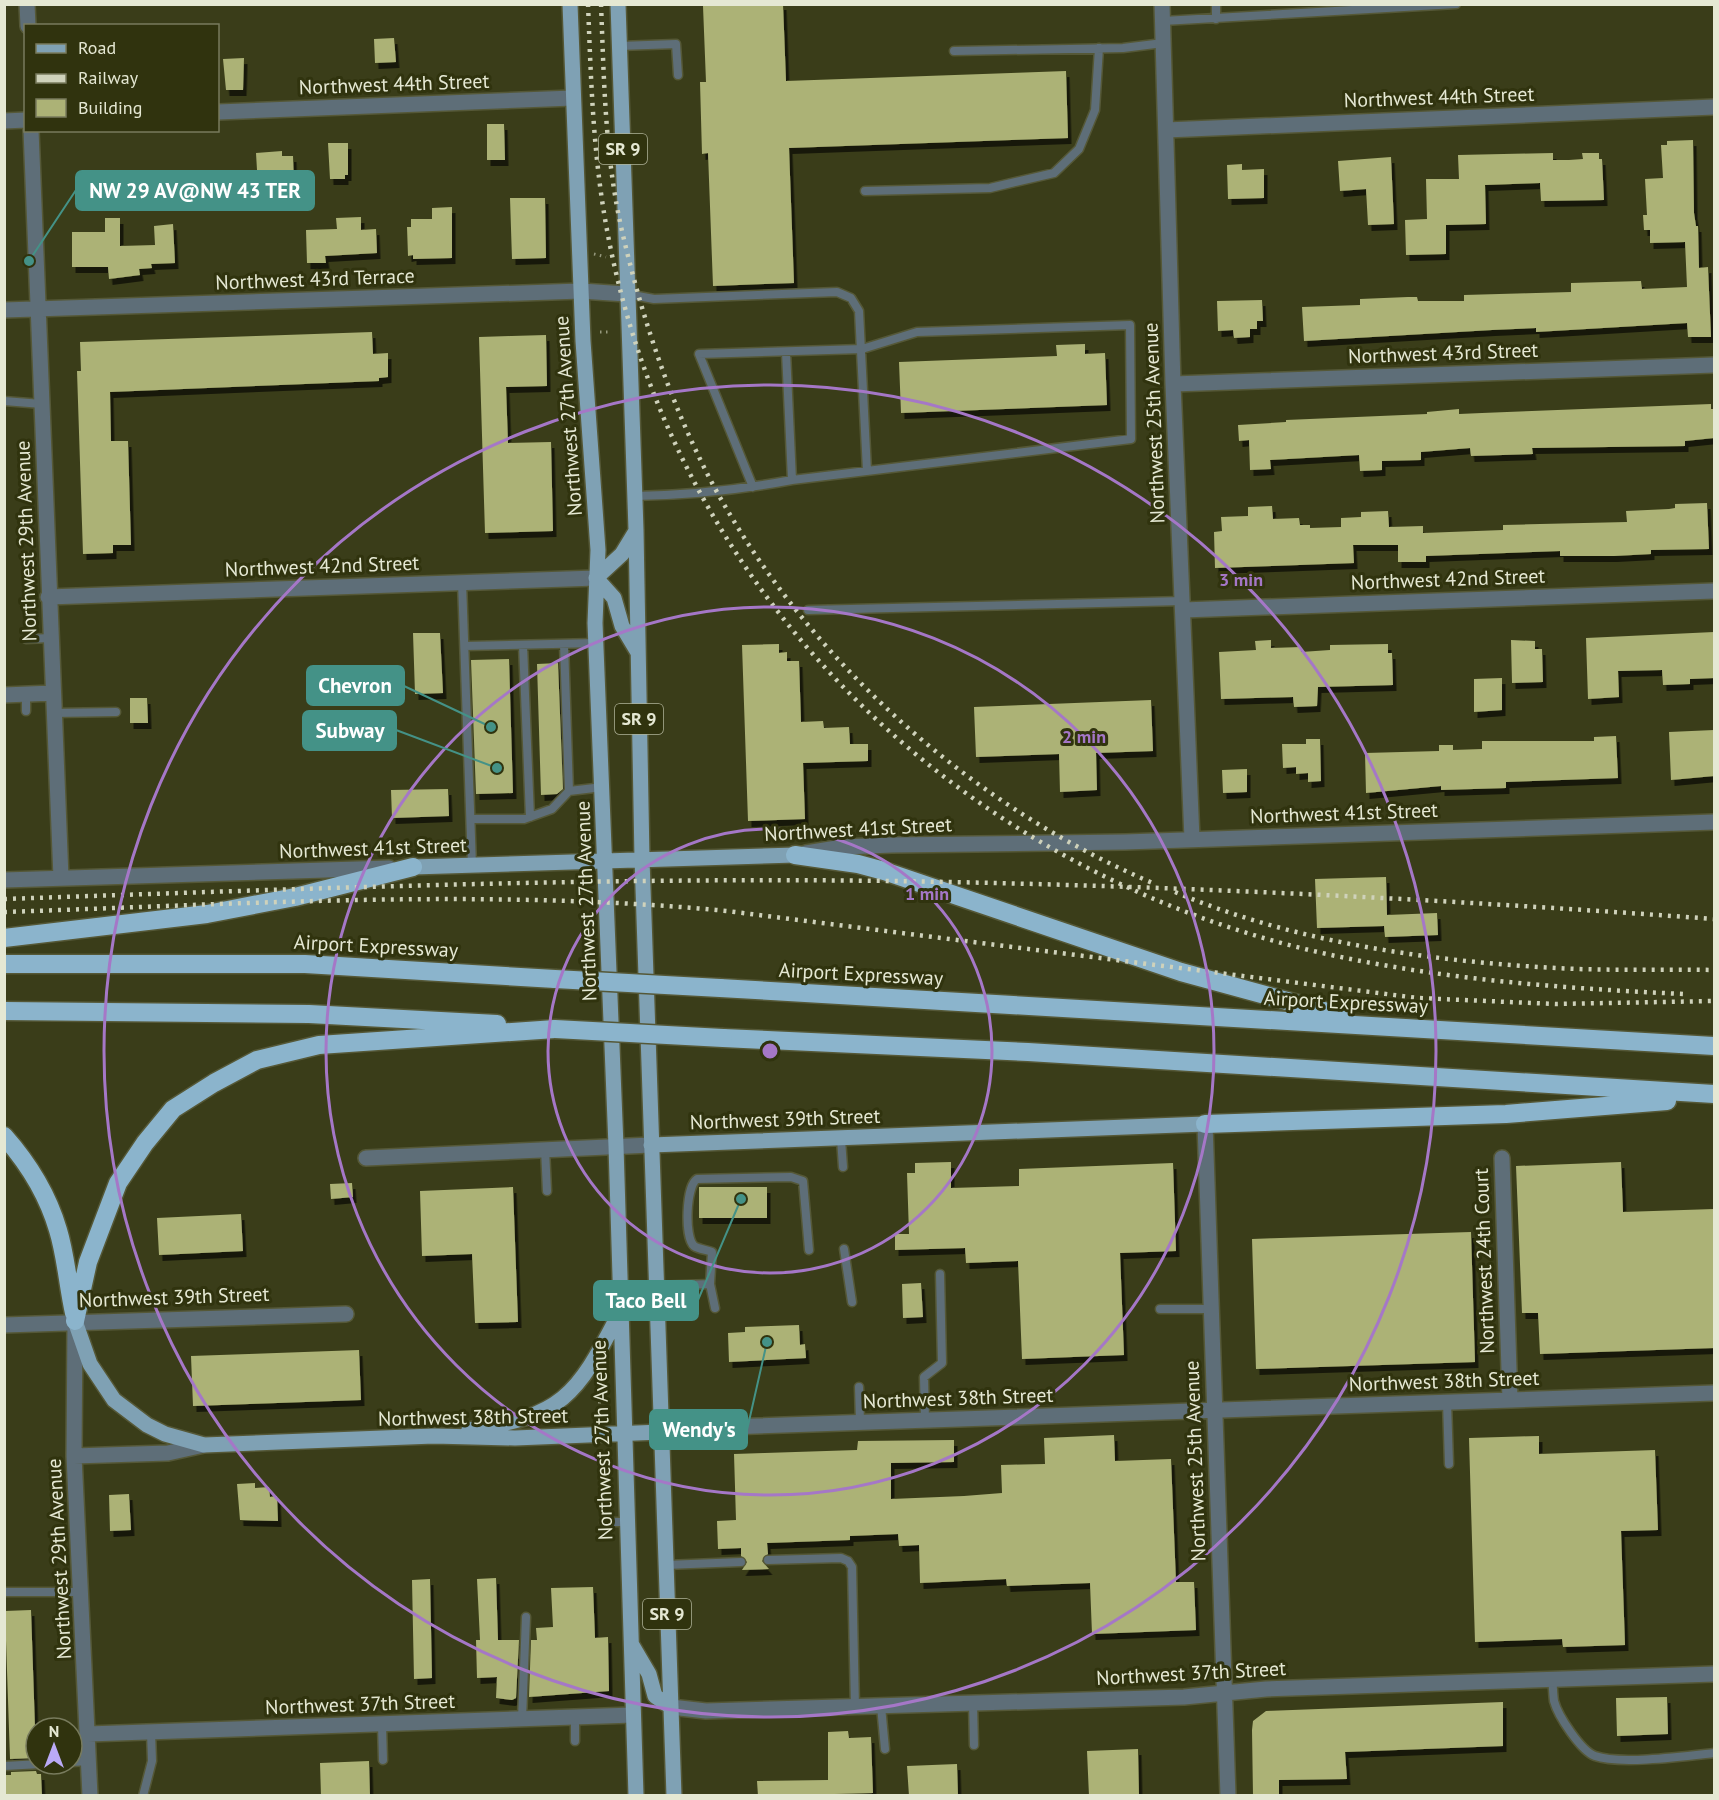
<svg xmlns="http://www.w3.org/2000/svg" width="1719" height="1800" font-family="'PT Sans',sans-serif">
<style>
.building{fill:#acb276;filter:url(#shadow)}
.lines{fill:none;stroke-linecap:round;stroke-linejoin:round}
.service-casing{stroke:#555837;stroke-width:11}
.minor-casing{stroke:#555837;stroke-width:18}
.primary-casing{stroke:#555837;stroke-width:18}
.motorway-casing{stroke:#555837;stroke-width:21}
.path{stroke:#96997d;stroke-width:3;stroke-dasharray:1.5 4.5;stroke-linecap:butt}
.service{stroke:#5e6e78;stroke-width:8}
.minor{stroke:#5e6e78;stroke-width:15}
.primary{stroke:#7fa1b4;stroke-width:15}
.motorway{stroke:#8bb4cc;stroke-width:18}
.rail{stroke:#cfd2bb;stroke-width:4.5;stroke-dasharray:3 6;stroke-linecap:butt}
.motorway-bridge-casing{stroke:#555837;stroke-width:21;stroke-linecap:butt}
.motorway-bridge{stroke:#8bb4cc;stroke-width:18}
.ring{fill:none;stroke:#a577c7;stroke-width:3}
.labels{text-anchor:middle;stroke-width:6;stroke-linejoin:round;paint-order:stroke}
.shield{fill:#30330e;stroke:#afb298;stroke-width:1.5}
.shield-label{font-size:18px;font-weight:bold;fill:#e5e8d3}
.street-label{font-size:20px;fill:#e5e8d3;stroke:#30330e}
.centre{fill:#a577c7;stroke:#30330e;stroke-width:3}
.ring-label{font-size:18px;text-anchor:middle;font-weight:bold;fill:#a577c7;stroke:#30330e;stroke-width:6;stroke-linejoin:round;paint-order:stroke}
.leader{fill:none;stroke:#449287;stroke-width:2}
.callout-dot{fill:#449287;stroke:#30330e;stroke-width:2}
.callout{fill:#449287;stroke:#449287;stroke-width:2}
.callout-label{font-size:21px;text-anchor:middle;font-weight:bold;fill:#fff}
</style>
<defs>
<filter id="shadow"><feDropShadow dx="3.5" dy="6" stdDeviation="0" flood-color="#0009"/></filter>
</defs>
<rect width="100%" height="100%" fill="#3a3d19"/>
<path class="building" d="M716 4H783L786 81 1066 71 1068 138 789 148 794 283 713 286 708 153 702 154 700 82H706L703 6Z
M394 38 396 62 375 63 374 39Z
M244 58 243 90H226L223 59Z
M487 124H504L505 160H487Z
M1693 140 1694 213 1696 226H1698L1699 268 1708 267 1711 337H1688L1687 323 1536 332V328L1492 330 1304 341 1302 307 1360 305V299L1408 297H1417L1418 301H1464V295L1571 292V283L1641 281 1642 289 1687 287 1685 242 1650 243V230H1644L1643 215H1647L1645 179 1663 178 1661 145H1667V141Z
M328 143H348V175H345V179H330Z
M282 151V156H293L294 185 258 187 256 153Z
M1553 153V160H1569L1583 159 1582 153H1599V159H1602L1604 200 1541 201 1540 183 1485 185 1486 224 1446 225V254L1406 255 1405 220 1427 219 1426 179H1459L1458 155Z
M1391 157 1394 224 1368 225 1366 189 1340 191 1338 161Z
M1242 164V170L1264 169V198L1228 199 1227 165Z
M510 198H545L546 258 512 259Z
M452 207V258L413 259V255L408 256 407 227H411V219H432V208Z
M361 217V230L376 229 377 253 325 256 326 263H307L306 230 337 229 336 218Z
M105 218H120V246L155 245 154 226 173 224 175 263 151 264 152 268 139 269 140 275 109 279 108 267H72V232H105Z
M1262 300 1263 321H1257V329H1250V337L1234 338 1233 330 1218 331 1217 301Z
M372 332 373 354 388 353V377L379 378V381L110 392 111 441H128L131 545H113V553L83 554 77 371H81L80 342Z
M546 335 547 386 506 387 508 443 551 442 553 531 485 533 479 337Z
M1085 344V354L1105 353 1107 405 901 413 899 362 1057 356 1056 345Z
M1711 404V409H1714V438L1685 441V446L1532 448 1533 454 1471 456 1470 448 1421 452V460L1382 461V470L1360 471 1359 455 1270 460 1271 469 1250 470 1249 440 1239 441 1238 425 1286 422V420L1427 414V412L1459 409V414L1482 413Z
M1707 503 1709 549 1651 550V554L1614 556H1560V551L1426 556V562H1398V545H1353L1354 563 1215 568 1214 532 1222 531 1221 517 1248 516V507L1272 506 1273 519 1299 518 1300 525H1310V528L1341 527V518L1361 517V512L1388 511 1389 527 1423 526V533L1503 530V525L1627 522 1626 511 1669 509 1675 508V504Z
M1714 632V678L1690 679V684L1663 685 1662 670 1618 671 1619 697 1588 699 1586 638Z
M413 633H440L443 693 415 694Z
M1271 640V648L1301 647V652L1330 650V645L1388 644V653H1392L1393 685 1318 687 1317 706 1294 707 1293 697 1221 699 1219 652 1256 650 1255 641Z
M1511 640 1535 641V649H1542L1543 682 1512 683Z
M779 644V653L787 652V661H799L801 722 823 721 824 728 849 727 850 744H868V761L803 763 805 819 748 821 742 645Z
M509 659 513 793 476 794 471 660Z
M558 663 563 789 557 794 541 795 537 664Z
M1502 678V710L1474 712V679Z
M130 698H147L148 723H130Z
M1151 700 1153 751 1096 753 1097 790 1060 792 1059 754 976 757 974 707Z
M1714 730V776L1671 780 1669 732Z
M1616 736 1618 778 1506 782V788L1441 790V786L1366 793 1365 753 1439 751V745H1453V750L1482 749V741H1594V737Z
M1306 739H1320L1321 781 1308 782V773L1296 774V767L1283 768 1282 744H1306Z
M1247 769V792L1223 793 1222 770Z
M448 789 449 816 392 818 391 790Z
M1386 877 1387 915 1437 913 1438 935 1385 937 1384 926 1317 928 1315 879Z
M951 1162V1188L1019 1186V1169L1173 1163 1176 1251 1120 1253 1124 1355 1022 1359 1018 1261 966 1263 965 1248 895 1250V1234H909L907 1173H915V1163Z
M1621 1162 1623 1212 1714 1209V1348L1540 1354 1538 1313H1522L1516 1166Z
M352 1183 353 1197 331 1199 330 1184Z
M513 1187 518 1322 475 1323 472 1254 422 1256 420 1191Z
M699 1187H767V1218H699Z
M241 1214 243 1251 159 1255 157 1218Z
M1471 1232 1475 1362 1256 1369 1252 1239Z
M921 1283 923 1317 903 1318 902 1284Z
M799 1325 800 1345 805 1344 806 1358 729 1362 728 1333 745 1332V1327Z
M359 1350 361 1400 193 1406 191 1356Z
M1114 1435 1115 1461 1171 1459 1176 1582H1194L1196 1630 1092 1634 1090 1583 1007 1586 1006 1579 920 1583 919 1545 899 1546 898 1534 850 1536V1540L767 1543 768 1554 762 1561 769 1569 742 1570 747 1562 741 1556V1548L718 1549 717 1521 736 1520 734 1454 857 1450 858 1441 954 1440V1462L891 1463V1499L964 1496 1002 1493 1001 1465 1045 1464 1044 1438Z
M1539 1436V1454L1655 1450 1658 1530 1621 1531 1625 1645 1563 1647 1562 1639 1475 1642 1469 1438Z
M255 1483V1488L269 1487 270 1497 277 1496 278 1521 240 1520 237 1484Z
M129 1494 131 1530 110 1531 109 1495Z
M496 1578 498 1640H519L516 1698 512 1700 496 1698 497 1677 477 1678 476 1640H480L477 1579Z
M430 1579 432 1678 414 1679 412 1580Z
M593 1587 595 1638 608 1637 609 1691 529 1697 531 1640H537L536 1628 553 1627 551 1588Z
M31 1610 36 1758 10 1759 5 1611Z
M1667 1697 1668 1734 1617 1736 1616 1698Z
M1503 1702V1746L1345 1752 1347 1779 1279 1780V1796H1253L1252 1730 1253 1721 1266 1711Z
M848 1731 849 1738 871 1737 873 1793 758 1796 757 1781 828 1780V1732Z
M1138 1749 1139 1796H1089L1087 1751Z
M369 1761 370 1796H321L320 1763Z
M957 1764 958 1796H909L907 1766Z
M36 1771 37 1774H41L42 1796H4V1775H11V1772Z"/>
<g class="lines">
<defs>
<path id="service" d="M1216 4V19
M1163 21 1456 4
M619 46 676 44 678 75
M954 51 1123 48 1163 43
M865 191 990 188 1054 173 1079 149 1095 110 1099 48
M627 294 654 299 837 292 851 298 859 311 867 471
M786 352 792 480
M4 401 42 404
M635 496C688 495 739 490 792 480L1131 439 1130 325 917 332 862 349 699 354 753 487
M462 582 472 866
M808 610 1183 601
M26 639 51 638
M564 644 569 791
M523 645 530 817
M465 646 596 643
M26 694V711
M53 713 116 712
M472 819H524L552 809 569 791 603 787
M841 1139 843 1167
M545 1149 547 1191
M844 1249 852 1302
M710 1284 712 1252C707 1250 698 1249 694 1246 684 1237 686 1186 697 1179L791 1177 803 1181 809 1250
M656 1286 710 1284 715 1308
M1160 1309H1211
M859 1387 860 1422
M1447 1402 1449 1464
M925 1420 924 1377 942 1363 940 1274
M604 1522H626
M768 1560 841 1558 848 1561 852 1567 855 1707
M666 1565 741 1562
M4 1592H82
M1552 1678C1553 1686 1553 1694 1554 1701 1558 1716 1581 1751 1595 1756 1620 1765 1687 1756 1714 1753
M973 1703 974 1745
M881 1706 885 1749
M575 1717V1741
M522 1719 526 1617
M382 1725 383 1760
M72 1762 89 1761
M4 1766 41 1764
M143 1796 152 1761 151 1732"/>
<path id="minor" d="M27 4 28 26
M1162 4 1173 384 1192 839
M218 112 573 98
M4 121 26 120
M31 130 61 878
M1166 130 1714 107
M4 310 581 291 626 294
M1173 384 1714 365
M48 597 596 578
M1183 610 1714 591
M4 695 53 693
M806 853 843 847 892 845 1125 842 1714 822
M4 880 389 868
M1205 1124 1228 1796
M366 1158 651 1145
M1502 1158 1510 1400
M75 1322 74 1456 90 1796
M4 1325 346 1314
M661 1432 700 1428 1714 1393
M74 1456 168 1453 204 1445
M671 1707 706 1711 1184 1697 1266 1689 1714 1674
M88 1734 633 1715"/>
<path id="primary" d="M570 4 583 341 598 550 595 623 616 1146 636 1796
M618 4 636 530 642 859 674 1796
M636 531 622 554 596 578 614 598 622 626 637 651
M413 867 795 855
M651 1145 1205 1124
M75 1321 90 1364 114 1400 147 1425 165 1434 204 1445 434 1436 515 1438 661 1432
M469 1430C562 1416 576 1397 618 1316
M632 1645 649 1674 655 1696 671 1707"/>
<path id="motorway" d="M795 855 858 864 884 871 1181 972 1342 1016
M4 938 207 914 295 897 413 867
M4 964H305L555 979
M720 988 1714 1046
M4 1011 309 1014 497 1024
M723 1038 1028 1052 1714 1094
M1205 1124 1506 1114 1667 1101
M4 1136C28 1163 48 1196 58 1230 66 1256 68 1286 74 1313
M75 1321 88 1262 118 1183 145 1143 173 1109 214 1083 257 1060 319 1045 555 1029"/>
</defs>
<use href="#service" class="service-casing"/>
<use href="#minor" class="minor-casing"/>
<use href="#primary" class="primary-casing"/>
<use href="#motorway" class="motorway-casing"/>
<path class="path" d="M594 254 606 257
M600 332H610
M599 1384 600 1420"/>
<use href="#service" class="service"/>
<use href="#minor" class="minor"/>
<use href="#primary" class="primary"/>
<use href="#motorway" class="motorway"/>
<path class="rail" d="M588 4C591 80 593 155 607 230 674 593 955 865 1309 950 1433 979 1557 988 1683 994
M601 4C604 80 605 157 622 231 642 318 670 402 711 481 806 659 970 806 1155 884
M1175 892C1293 942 1428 961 1556 968 1608 971 1662 969 1714 970
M4 899C300 889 595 877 890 881 1165 885 1440 899 1714 919
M4 912C246 904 487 888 727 911L1418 998 1555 1004 1714 1001"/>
<defs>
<path id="motorway-bridge" d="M555 979 720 988
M555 1029 723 1038"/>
</defs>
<use href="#motorway-bridge" class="motorway-bridge-casing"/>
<use href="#motorway-bridge" class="motorway-bridge"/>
</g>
<g class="ring">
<circle cx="770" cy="1051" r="222"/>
<circle cx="770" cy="1051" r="444"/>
<circle cx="770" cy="1051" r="666"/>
</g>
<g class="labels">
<g class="shield">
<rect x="599" y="134" width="48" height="30" rx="4.5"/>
<rect x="615" y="704" width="48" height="30" rx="4.5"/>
<rect x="643" y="1599" width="48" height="30" rx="4.5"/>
</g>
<g class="shield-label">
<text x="623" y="155">SR 9</text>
<text x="639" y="725">SR 9</text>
<text x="667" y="1620">SR 9</text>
</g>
<g class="street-label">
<text transform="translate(394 84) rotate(-2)" y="7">Northwest 44th Street</text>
<text transform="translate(1439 97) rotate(-2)" y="7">Northwest 44th Street</text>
<text transform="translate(315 279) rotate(-2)" y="7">Northwest 43rd Terrace</text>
<text transform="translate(1443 353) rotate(-2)" y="7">Northwest 43rd Street</text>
<text transform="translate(568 416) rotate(-94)" y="7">Northwest 27th Avenue</text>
<text transform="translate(1154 423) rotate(-92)" y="7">Northwest 25th Avenue</text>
<text transform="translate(26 541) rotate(-92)" y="7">Northwest 29th Avenue</text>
<text transform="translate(322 566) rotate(-2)" y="7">Northwest 42nd Street</text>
<text transform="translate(1448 579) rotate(-2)" y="7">Northwest 42nd Street</text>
<text transform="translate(1344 813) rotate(-2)" y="7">Northwest 41st Street</text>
<text transform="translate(858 829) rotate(-3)" y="7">Northwest 41st Street</text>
<text transform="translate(373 848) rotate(-2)" y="7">Northwest 41st Street</text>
<text transform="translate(586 901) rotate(-92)" y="7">Northwest 27th Avenue</text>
<text transform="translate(376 946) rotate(3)" y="7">Airport Expressway</text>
<text transform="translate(861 974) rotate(3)" y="7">Airport Expressway</text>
<text transform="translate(1346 1002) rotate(3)" y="7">Airport Expressway</text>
<text transform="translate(785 1119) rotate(-2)" y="7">Northwest 39th Street</text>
<text transform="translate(1484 1261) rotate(-92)" y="7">Northwest 24th Court</text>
<text transform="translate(174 1297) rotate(-2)" y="7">Northwest 39th Street</text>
<text transform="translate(1444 1381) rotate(-2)" y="7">Northwest 38th Street</text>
<text transform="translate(958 1398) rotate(-2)" y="7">Northwest 38th Street</text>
<text transform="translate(473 1417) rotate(-1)" y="7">Northwest 38th Street</text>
<text transform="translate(602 1440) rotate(-92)" y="7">Northwest 27th Avenue</text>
<text transform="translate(1195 1461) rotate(-92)" y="7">Northwest 25th Avenue</text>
<text transform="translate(59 1559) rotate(-93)" y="7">Northwest 29th Avenue</text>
<text transform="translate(1191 1673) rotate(-3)" y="7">Northwest 37th Street</text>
<text transform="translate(360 1704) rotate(-2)" y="7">Northwest 37th Street</text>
</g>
</g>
<circle cx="770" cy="1051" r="9" class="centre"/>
<g class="ring-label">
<text x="1241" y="586">3 min</text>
<text x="1084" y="743">2 min</text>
<text x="927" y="900">1 min</text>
</g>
<path class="leader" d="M29 261L76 190M491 727L404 686M497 768L396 730M741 1199L698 1300M767 1342L747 1430"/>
<g class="callout-dot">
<circle cx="29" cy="261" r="6"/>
<circle cx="491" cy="727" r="6"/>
<circle cx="497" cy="768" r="6"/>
<circle cx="741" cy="1199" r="6"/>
<circle cx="767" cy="1342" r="6"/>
</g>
<g class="callout">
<rect x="76" y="171" width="238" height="39" rx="6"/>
<rect x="307" y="666" width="97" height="39" rx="6"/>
<rect x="303" y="711" width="93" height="39" rx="6"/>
<rect x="594" y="1281" width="104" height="39" rx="6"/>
<rect x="650" y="1410" width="97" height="39" rx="6"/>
</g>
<g class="callout-label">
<text x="195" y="198">NW 29 AV@NW 43 TER</text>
<text x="355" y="693">Chevron</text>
<text x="350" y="738">Subway</text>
<text x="646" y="1308">Taco Bell</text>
<text x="699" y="1437">Wendy's</text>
</g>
<rect width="1719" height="1800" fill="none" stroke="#e5e8d3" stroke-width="12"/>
<rect x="24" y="24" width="195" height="108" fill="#30330e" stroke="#787b5d" stroke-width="1.5"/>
<rect x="36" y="44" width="30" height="9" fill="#7fa1b4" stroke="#787b5d" stroke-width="1.5"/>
<text x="78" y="54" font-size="18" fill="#e5e8d3">Road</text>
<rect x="36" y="74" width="30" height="9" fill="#cfd2bb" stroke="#787b5d" stroke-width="1.5"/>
<text x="78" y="84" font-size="18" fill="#e5e8d3">Railway</text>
<rect x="36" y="99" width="30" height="18" fill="#acb276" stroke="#787b5d" stroke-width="1.5"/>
<text x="78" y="114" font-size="18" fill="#e5e8d3">Building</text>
<g transform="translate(54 1746)"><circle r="28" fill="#30330e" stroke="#787b5d" stroke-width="1.5"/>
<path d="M0-4.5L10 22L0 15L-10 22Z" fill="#baaaf6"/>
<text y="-9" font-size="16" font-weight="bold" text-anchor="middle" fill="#e5e8d3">N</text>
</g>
</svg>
